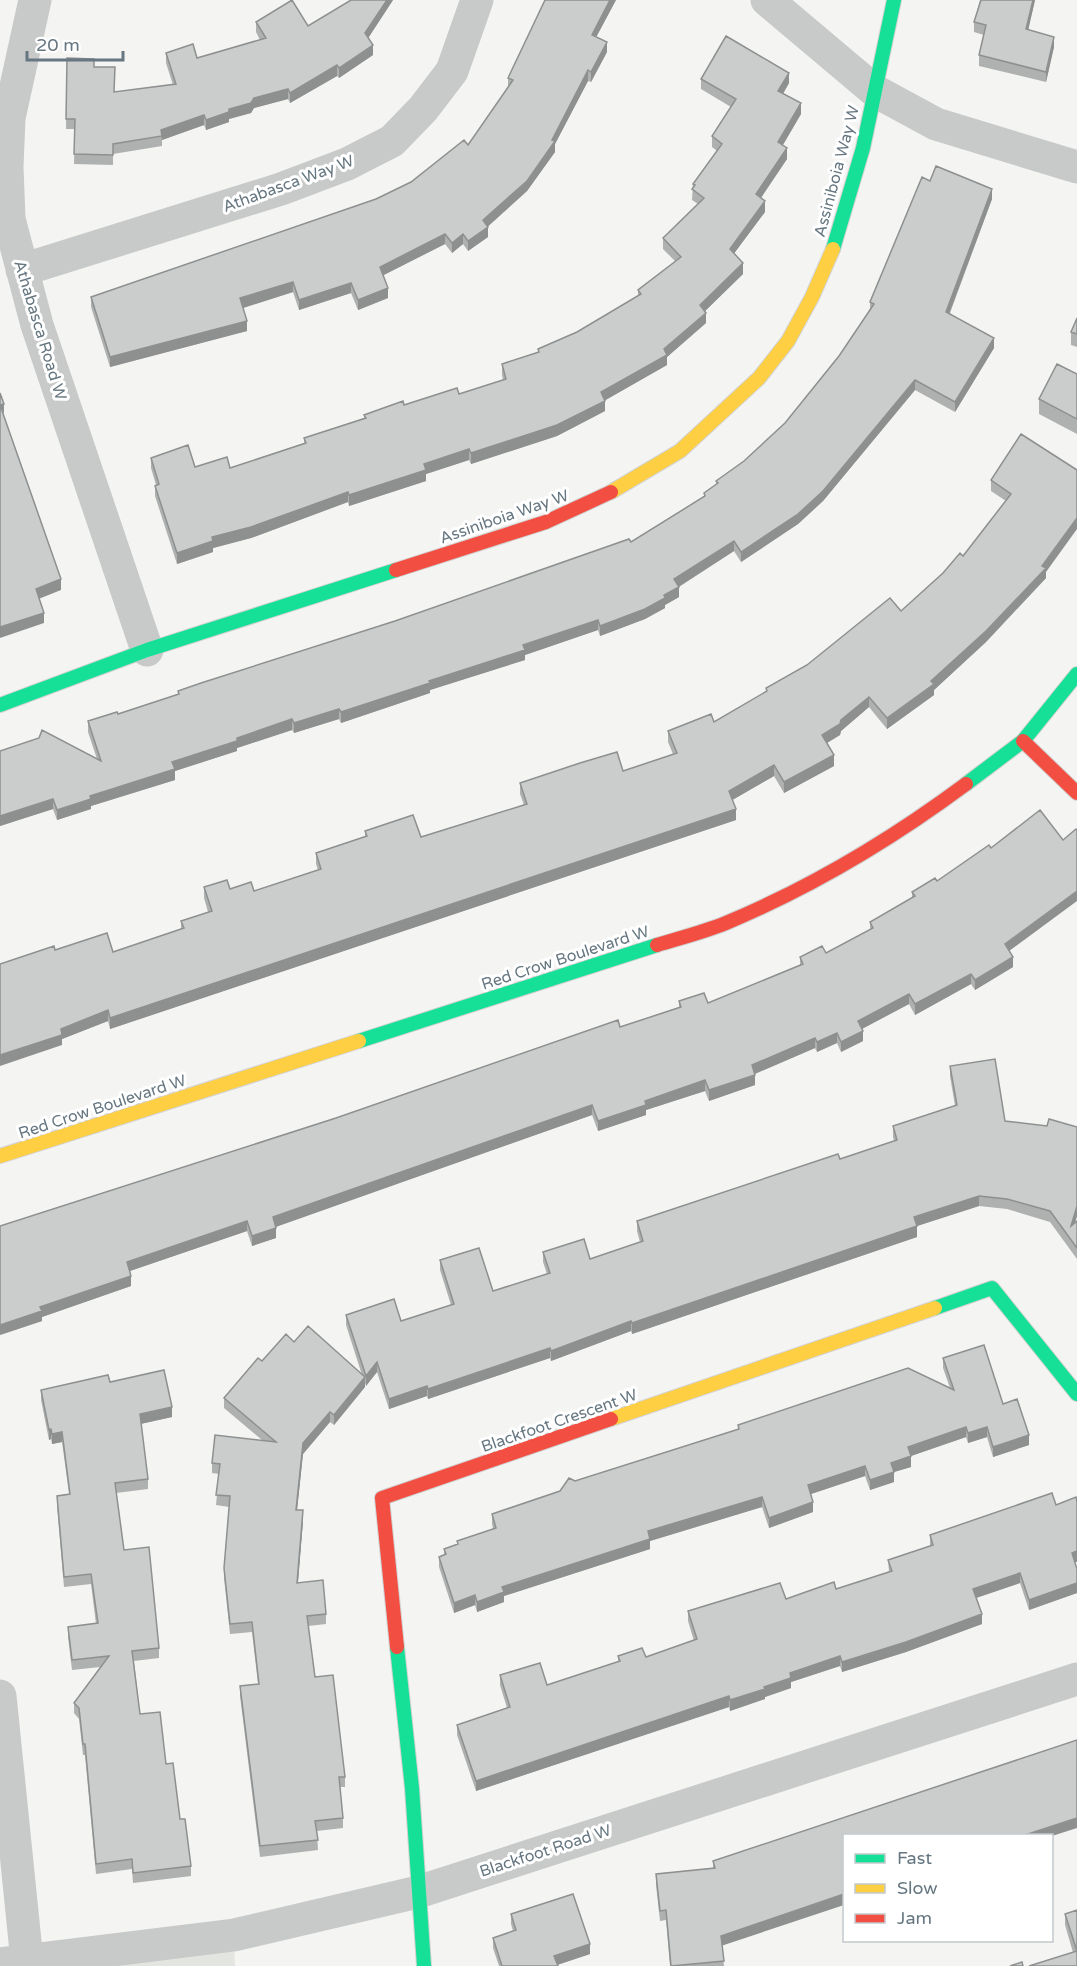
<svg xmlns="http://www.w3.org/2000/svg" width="1077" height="1966" font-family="'Varela Round',sans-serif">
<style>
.green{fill:#e3e6e0}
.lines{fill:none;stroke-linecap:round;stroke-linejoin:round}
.fast-casing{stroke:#d1d2d2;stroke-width:16}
.slow-casing{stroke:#d1d2d2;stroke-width:16}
.jam-casing{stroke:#d1d2d2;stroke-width:16}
.street{stroke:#c8caca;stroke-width:33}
.fast{stroke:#16e098;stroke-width:14}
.slow{stroke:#ffcf43;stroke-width:14}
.jam{stroke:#f24e42;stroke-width:14}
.wall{fill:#afb0b0}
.shaded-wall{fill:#8e9090}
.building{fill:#cbcdcd;stroke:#8e9090;stroke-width:1.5}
.labels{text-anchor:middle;stroke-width:6;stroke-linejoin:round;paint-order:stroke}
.street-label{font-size:16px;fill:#667781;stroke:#fff}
</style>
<rect width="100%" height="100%" fill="#f4f4f3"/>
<path class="green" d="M234 1935 235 1966H0Z"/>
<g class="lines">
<defs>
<path id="fast" d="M833 249 863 148 894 0
M0 705 147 650 396 570
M966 784 1023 741 1077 674
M359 1041 657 945
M935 1308 992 1288 1077 1394
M397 1647 412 1788 424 1966"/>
<path id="slow" d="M611 492 680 451 759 378 788 341 812 297 833 249
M0 1156 359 1041
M611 1419 935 1308"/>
<path id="jam" d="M396 570 546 522 611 492
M1023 741 1077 793
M657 945C680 938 704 932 726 923 812 887 892 839 966 784
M397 1647 382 1498 611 1419"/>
</defs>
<use href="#fast" class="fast-casing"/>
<use href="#slow" class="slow-casing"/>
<use href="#jam" class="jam-casing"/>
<path class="street" d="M35 0 9 118 7 167 9 219 37 325 147 650
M767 0 875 91 936 124 1077 167
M22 270 281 189 347 164 392 141 423 109 452 71 477 0
M0 1696 27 1961
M0 1964 234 1935 418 1892 1077 1679"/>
<use href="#fast" class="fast"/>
<use href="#slow" class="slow"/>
<use href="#jam" class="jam"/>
</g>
<path class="wall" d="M351 0H393L368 38 373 55 339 78 337 76 290 103 288 99 254 108 251 113 229 119V122L206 130 204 125 162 140V146L113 154V165L74 164 75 129H66L67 58 94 67 115 92 173 85 166 63V53L197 58 260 40 256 32V22L308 26Z
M545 0H616L596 37 607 52 591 82 588 81 555 144V152L527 191 487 227 488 237 468 251 463 244 452 253 445 244 383 275 388 298 358 310 351 293 299 310 293 292 243 308 247 331 110 367 91 307V297L376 199 411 182 468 145 508 88V78Z
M979 0H1035L1028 30 1054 47 1046 82 979 66V55L984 35 974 32V22L980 0Z
M701 79 789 83 783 94 801 114 783 145 787 159 761 198 765 212 734 253 743 274 705 311 706 323 667 357V365L605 400V411L557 436 471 464 469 460 426 474V481L349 506 348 502 251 538 213 548V552L177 564 155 496V486L156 485 151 468V458L195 467 230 468 304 443V438L364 418V415L459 394 503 380 502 375V364L538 352V349L577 332 638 296V290L675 261 663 249V238L698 204 692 200 693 184 717 151 712 147V136L731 107 701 89Z
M930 181 992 199 950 313 994 348 955 412 915 390 823 501 798 524 741 562 734 551 679 587V597L665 605V608L645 619 600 636 598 630 525 655V660L430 690V693L341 723 339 719 294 733 292 730 237 748V751L175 771V780L91 806V809L57 820 53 809 0 826V751L97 759 88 732V721L118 714 178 694V691L395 621 631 542 704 496V493L716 485V481L744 461 785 423 839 356 870 309V302Z
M1077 318V347L1071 345V332Z
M1077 374V434L1039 414V399Z
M1021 434 1046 572V578L986 642 934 690V695L887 729 869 707 841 731 840 735 827 743 834 766 784 793 774 776 732 800 736 820 110 1029 108 1021 62 1039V1045L55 950 113 952 181 929V921L208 912 204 898V887L254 891 318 870 316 864V853L365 837V831L421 837 524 805 520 794V783L623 771 673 754 668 742V731L714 722 766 692V688L901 611 963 556 1006 501 991 491V480Z
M937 881 1009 951 1013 967 975 990 971 984 915 1015 909 1004 862 1029 863 1041 841 1052 837 1043 817 1052 815 1048 755 1074V1085L709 1101 705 1091 646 1110V1115L598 1131 592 1115 276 1226V1238L252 1246 247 1231 130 1271 131 1286 42 1317V1321L0 1335 620 1027 679 1007V1001L708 1003 800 965V957L826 953 870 930V922L912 898V892Z
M950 1066 1005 1121 1047 1126 1077 1127V1216L1075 1223 1077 1221V1259L1050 1222 1007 1209 979 1206 917 1226V1237L632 1334 631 1331 551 1361 550 1358 428 1399 427 1396 389 1409 377 1372 366 1386 365 1383V1387L334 1425 330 1422 303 1454 297 1510 303 1521 298 1583 326 1614V1624L308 1626 315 1677 345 1777V1787H340L343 1818V1828L317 1831 318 1850 260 1857 240 1696V1686L258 1684 252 1632 230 1634 224 1578V1568L229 1507 216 1505 219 1474 212 1473V1463L262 1440 224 1408V1398L262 1361 294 1342 362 1375 346 1325V1315L401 1321 451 1305 440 1270V1260L493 1291 547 1274 543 1262V1252L590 1259 640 1242 637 1231V1221L840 1159 894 1141 893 1137V1126L955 1106 950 1076Z
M943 1358 1003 1404 1029 1445 993 1457 987 1437 968 1443 966 1437 911 1456V1467L894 1472V1482L870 1490 865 1476 811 1494 813 1512 769 1528 762 1507 650 1541V1549L504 1596V1602L477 1612 475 1605 454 1613 439 1567V1557L444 1555V1549L457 1545V1541L493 1529 492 1524V1514L560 1491 575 1481 738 1429V1425L950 1388 943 1368Z
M110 1382 172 1417 141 1424 148 1479V1489L116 1493 124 1550 159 1648V1658L134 1661 140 1714 166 1764 191 1866V1876L133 1883 132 1869 96 1874 85 1755H83L79 1719 74 1713V1703L100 1667 72 1670 68 1637V1627L96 1624 91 1584 64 1587 57 1506V1496L69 1494 62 1442 52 1444 51 1439 49 1440 41 1400V1390Z
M1077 1502V1562H1075L1077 1569V1593L1029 1610 1020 1583 976 1598 982 1624 906 1652 842 1672 840 1666 791 1682V1688L765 1697V1699L730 1711 729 1707 476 1791 457 1735V1725L507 1708 500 1685V1675L547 1685 618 1662V1656L646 1657 694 1641 688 1621V1611L786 1599 836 1589 889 1572 888 1560 930 1546V1535L1056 1505Z
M844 1836 722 1946 724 1966H670L666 1920 660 1921 656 1885V1874L713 1868V1861Z
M1077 1910V1966L1065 1925V1914Z
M511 1914 590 1954 557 1965 558 1966H499L493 1948V1938L513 1931 511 1924Z"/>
<path class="shaded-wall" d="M387 0H393L365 43V33Z
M610 0H616L592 45V35Z
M1033 0H1035L1026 40V29Z
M1054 37V47L1046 82V72Z
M607 42V52L591 82V72Z
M373 45V55L339 78V68Z
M337 65V76L290 103V93Z
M588 70V81L555 144V152L527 191 484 230 488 227V237L468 251V241L483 220 552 140Z
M789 73V83L778 102V91Z
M288 89V99L254 108 251 113 229 119V122L206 130V120L254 98Z
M801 103V114L778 153V142Z
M204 115V125L162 140 161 130Z
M787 148V159L756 205V194Z
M992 189V199L946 322V312Z
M765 201V212L730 259V249Z
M445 234V244L380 277V267Z
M463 234V244L452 253V243Z
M743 263V274L700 316V305Z
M293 282V292L240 309V298Z
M351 283V293L299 310V300Z
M388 288V298L358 310V300Z
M706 313V323L667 357V365L604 401H605V411L557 436 471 464V453L601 392 664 349Z
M247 321V331L110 367V357Z
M994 338V348L955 412V402Z
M915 380V390L823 501 798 524 741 562V552Z
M4 404V414L0 405Z
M469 449V460L426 474V481L349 506V495L424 464Z
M348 492V502L251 538 213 548V552L177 564V553L212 537Z
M1077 518V529L1046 572V578L986 642 934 690V695L887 729V718L931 681 1042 566Z
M734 541V551L675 589 679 587V597L665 605V608L645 619 600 636V626L664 595 674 579Z
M61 579V590L36 600V589Z
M44 613V623L0 638V627Z
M598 620V630L525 655V660L430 690V693L341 723V712L429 681 523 645Z
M869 697V707L841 731 840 735 822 746V735Z
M339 709V719L294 733V723Z
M292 719V730L237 748V751L175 771V780L91 806V809L57 820V810L172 762 237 738Z
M834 755V766L784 793V782Z
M774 765V776L729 802V791Z
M53 799V809L0 826V816Z
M736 809V820L110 1029V1018Z
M1077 891V901L1005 954V944Z
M1013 957V967L975 990V980Z
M971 974V984L915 1015V1004Z
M909 994V1004L858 1031V1021Z
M108 1010V1021L62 1039V1045L0 1066V1055L61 1029Z
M863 1031V1041L841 1052V1042Z
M837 1033V1043L817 1052V1042Z
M815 1038V1048L752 1075V1065Z
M755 1075V1085L709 1101V1090Z
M705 1080V1091L646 1110V1115L598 1131V1121L645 1101Z
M592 1105V1115L273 1228V1217Z
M979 1196V1206L914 1227V1217Z
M1077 1206V1216L1071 1236V1226Z
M247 1221V1231L127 1272V1262Z
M917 1226V1237L632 1334V1323Z
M276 1228V1238L252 1246V1236Z
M131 1276V1286L42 1317V1321L0 1335V1325L40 1307Z
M631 1321V1331L551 1361V1351Z
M550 1348V1358L428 1399V1389Z
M377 1362V1372L366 1386V1376Z
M365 1377V1387L334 1425V1415Z
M427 1386V1396L389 1409V1399Z
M172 1407V1417L140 1424V1414Z
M330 1412V1422L303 1454 296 1520V1510L303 1443Z
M966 1427V1437L908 1457V1447Z
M987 1427V1437L968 1443V1433Z
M51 1429V1439L49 1440V1430Z
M62 1432V1442L52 1444V1434Z
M1029 1435V1445L993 1457V1447Z
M911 1456V1467L894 1472V1482L870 1490V1480L891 1463Z
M865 1466V1476L808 1495V1485Z
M762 1497V1507L650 1541V1549L504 1596V1602L477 1612V1602L502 1587 648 1531Z
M813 1502V1512L769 1528V1518Z
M303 1510V1521L297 1593V1583Z
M1077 1551V1562L1072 1563V1553Z
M1020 1573V1583L973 1599V1589Z
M1077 1583V1593L1029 1610V1600Z
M475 1595V1605L454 1613V1603Z
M982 1614V1624L906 1652 842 1672V1662Z
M840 1656V1666L791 1682V1688L765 1697V1699L730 1711V1700L764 1687 790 1673Z
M729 1696V1707L476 1791V1781Z
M1077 1818V1828L1052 1836H1022Z
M844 1894V1905L721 1946V1936Z
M590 1944V1954L554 1966V1956Z"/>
<path class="building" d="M292 0 308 26 351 0H387L365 33 373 45 339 68 337 65 290 93 288 89 254 98 251 103 229 109V112L206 120 204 115 161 130 162 136 113 144V155L74 154 75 119H66L67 58 94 59V67H115L114 92 176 84 166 53 193 44 197 58 266 38 256 22Z
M545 0H610L592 35 607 42 591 72 588 70 552 140 555 141 527 181 483 220 488 227 468 241 463 234 452 243 445 234 380 267 388 288 358 300 351 283 299 300 293 282 240 298 247 321 110 357 91 297 376 199 411 182 464 140 468 145 513 80 508 78Z
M981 0H1033L1026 29 1054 37 1046 72 979 55 986 25 974 22Z
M726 36 789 73 778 91 801 103 778 142 787 148 756 194 765 201 730 249 743 263 700 305 706 313 664 349 667 355 601 392 605 401 557 425 471 453 469 449 424 464 426 470 349 495 348 492 251 527 212 537 213 541 177 553 155 486 159 484 151 458 188 445 195 467 227 457 230 468 306 443 304 438 366 418 364 415 403 401 404 405 457 388 459 394 506 379 502 364 539 352 538 349 577 332 641 294 638 290 681 257 663 238 704 198 692 189 695 185 693 184 722 144 712 136 736 99 701 79Z
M936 166 992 189 946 312 994 338 955 402 915 380 823 491 798 514 741 552 734 541 674 579 679 587 664 595 665 598 645 609 600 626 598 620 523 645 525 650 429 681 430 683 341 712 339 709 294 723 292 719 237 738V741L172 762 175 769 90 796 91 799 57 810 53 799 0 816V751L39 738 42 730 101 761 88 721 117 712 118 714 179 694 178 691 201 683 395 621 629 539 631 542 705 496 704 493 718 483 716 481 744 461 785 423 839 356 874 304 870 302 922 177 930 181Z
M1077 318V334L1071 332Z
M1057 364 1077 374V419L1039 399Z
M0 393 4 404 0 405 61 579 36 589 44 613 0 627Z
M1021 434 1077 470V518L1042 566 1046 568 986 631 931 681 934 684 887 718 869 697 841 720 840 724 822 735 834 755 784 782 774 765 729 791 736 809 110 1018 108 1010 61 1029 62 1035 0 1055V964L54 946 55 950 107 933 113 952 184 928 181 921 212 911 204 887 227 880 230 889 251 882 254 891 321 869 316 853 367 836 365 831 413 815 421 837 527 804 520 783 580 763 617 752 623 771 677 753 668 731 711 714 714 722 767 691 766 688 807 665 890 598 901 611 943 573 960 553 963 556 1011 494 991 480Z
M1040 810 1063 840 1076 829 1077 830V891L1005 944 1013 957 975 980 971 974 915 1004 909 994 858 1021 863 1031 841 1042 837 1033 817 1042 815 1038 752 1065 755 1075 709 1090 705 1080 645 1101 646 1105 598 1121 592 1105 273 1217 276 1228 252 1236 247 1221 127 1262 131 1276 40 1307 42 1311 0 1325V1226L336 1118 618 1020 620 1027 681 1007 679 1001 704 993 708 1003 803 964 800 957 822 946 826 953 873 928 870 922 915 896 912 892 935 878 937 881 989 845 991 848Z
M995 1059 1005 1121 1047 1126 1049 1119 1077 1127V1206L1071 1226 1077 1221V1248L1050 1211 1007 1199 979 1196 914 1217 917 1226 632 1323 631 1321 551 1351 550 1348 428 1389 427 1386 389 1399 377 1362 366 1376 346 1315 394 1299 401 1321 454 1304 440 1260 479 1248 493 1291 550 1273 543 1252 584 1239 590 1259 643 1241 637 1221 838 1154 840 1159 897 1140 893 1126 957 1105 950 1066Z
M308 1326 365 1377 334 1415 330 1412 303 1443 296 1510H303L297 1583 323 1580 326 1614 307 1616 315 1677 333 1675 345 1777H339L343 1818 315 1821 318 1840 260 1846 240 1686 259 1684 252 1622 230 1624 224 1568 230 1496 216 1495 220 1464 212 1463 215 1435 276 1442 224 1398 258 1358 262 1361 286 1334 294 1342Z
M984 1345 1003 1404 1017 1399 1029 1435 993 1447 987 1427 968 1433 966 1427 908 1447 911 1456 891 1463 894 1472 870 1480 865 1466 808 1485 813 1502 769 1518 762 1497 648 1531 650 1539 502 1587 504 1592 477 1602 475 1595 454 1603 439 1557 446 1554 444 1549 458 1544 457 1541 496 1528 492 1514 560 1491 569 1478 575 1481 739 1429 738 1425 908 1368 954 1390 943 1358Z
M164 1370 172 1407 140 1414 148 1479 115 1483 124 1550 149 1547 159 1648 132 1651 140 1714 160 1712 166 1764 173 1763 180 1819H185L191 1866 133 1873 132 1859 96 1864 85 1744H83L79 1708 74 1703 109 1656 72 1660 68 1627 98 1623 91 1574 64 1577 57 1496 70 1494 62 1432 52 1434 51 1429 49 1430 41 1390 108 1375 110 1382Z
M1052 1493 1056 1505 1076 1497 1077 1502V1551L1072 1553 1077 1569V1583L1029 1600 1020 1573 973 1589 982 1614 906 1642 842 1662 840 1656 790 1673 791 1678 764 1687 765 1689 730 1700 729 1696 476 1781 457 1725 510 1707 500 1675 540 1663 547 1685 620 1661 618 1656 642 1648 646 1657 697 1639 688 1611 780 1583 786 1599 834 1582 836 1589 892 1571 888 1560 933 1545 930 1535Z
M1077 1740V1818L1022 1836H844V1894L721 1936 724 1961 671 1966 666 1910 660 1911 656 1874 715 1868 713 1861Z
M573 1894 590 1944 554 1956 558 1966H502L493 1938 516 1930 511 1914Z
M1077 1910V1966H1029L1077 1951 1065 1914Z
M1022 1962 1023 1966H1010Z"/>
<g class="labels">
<g class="street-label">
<text transform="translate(836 171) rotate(-75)" y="6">Assiniboia Way W</text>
<text transform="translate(288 183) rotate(-20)" y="6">Athabasca Way W</text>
<text transform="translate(41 330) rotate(73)" y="6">Athabasca Road W</text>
<text transform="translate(504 516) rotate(-19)" y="6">Assiniboia Way W</text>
<text transform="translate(565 957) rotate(-18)" y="6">Red Crow Boulevard W</text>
<text transform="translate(102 1106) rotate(-18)" y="6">Red Crow Boulevard W</text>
<text transform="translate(559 1420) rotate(-19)" y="6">Blackfoot Crescent W</text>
<text transform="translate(545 1850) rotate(-18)" y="6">Blackfoot Road W</text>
</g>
</g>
<rect x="843" y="1834" width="210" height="108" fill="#ffffff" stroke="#c2c9cd" stroke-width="1.5"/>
<rect x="855" y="1854" width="30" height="9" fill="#16e098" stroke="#c2c9cd" stroke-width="1.5"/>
<text x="897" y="1864" font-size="18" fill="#667781">Fast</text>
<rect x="855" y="1884" width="30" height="9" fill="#ffcf43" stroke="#c2c9cd" stroke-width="1.5"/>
<text x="897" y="1894" font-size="18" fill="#667781">Slow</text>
<rect x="855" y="1914" width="30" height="9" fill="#f24e42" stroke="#c2c9cd" stroke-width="1.5"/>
<text x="897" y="1924" font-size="18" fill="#667781">Jam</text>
<path d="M27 51v9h96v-9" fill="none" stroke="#667781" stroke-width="3"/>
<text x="36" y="51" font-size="18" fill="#667781" stroke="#ffffff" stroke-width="4.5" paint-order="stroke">20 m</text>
</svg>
